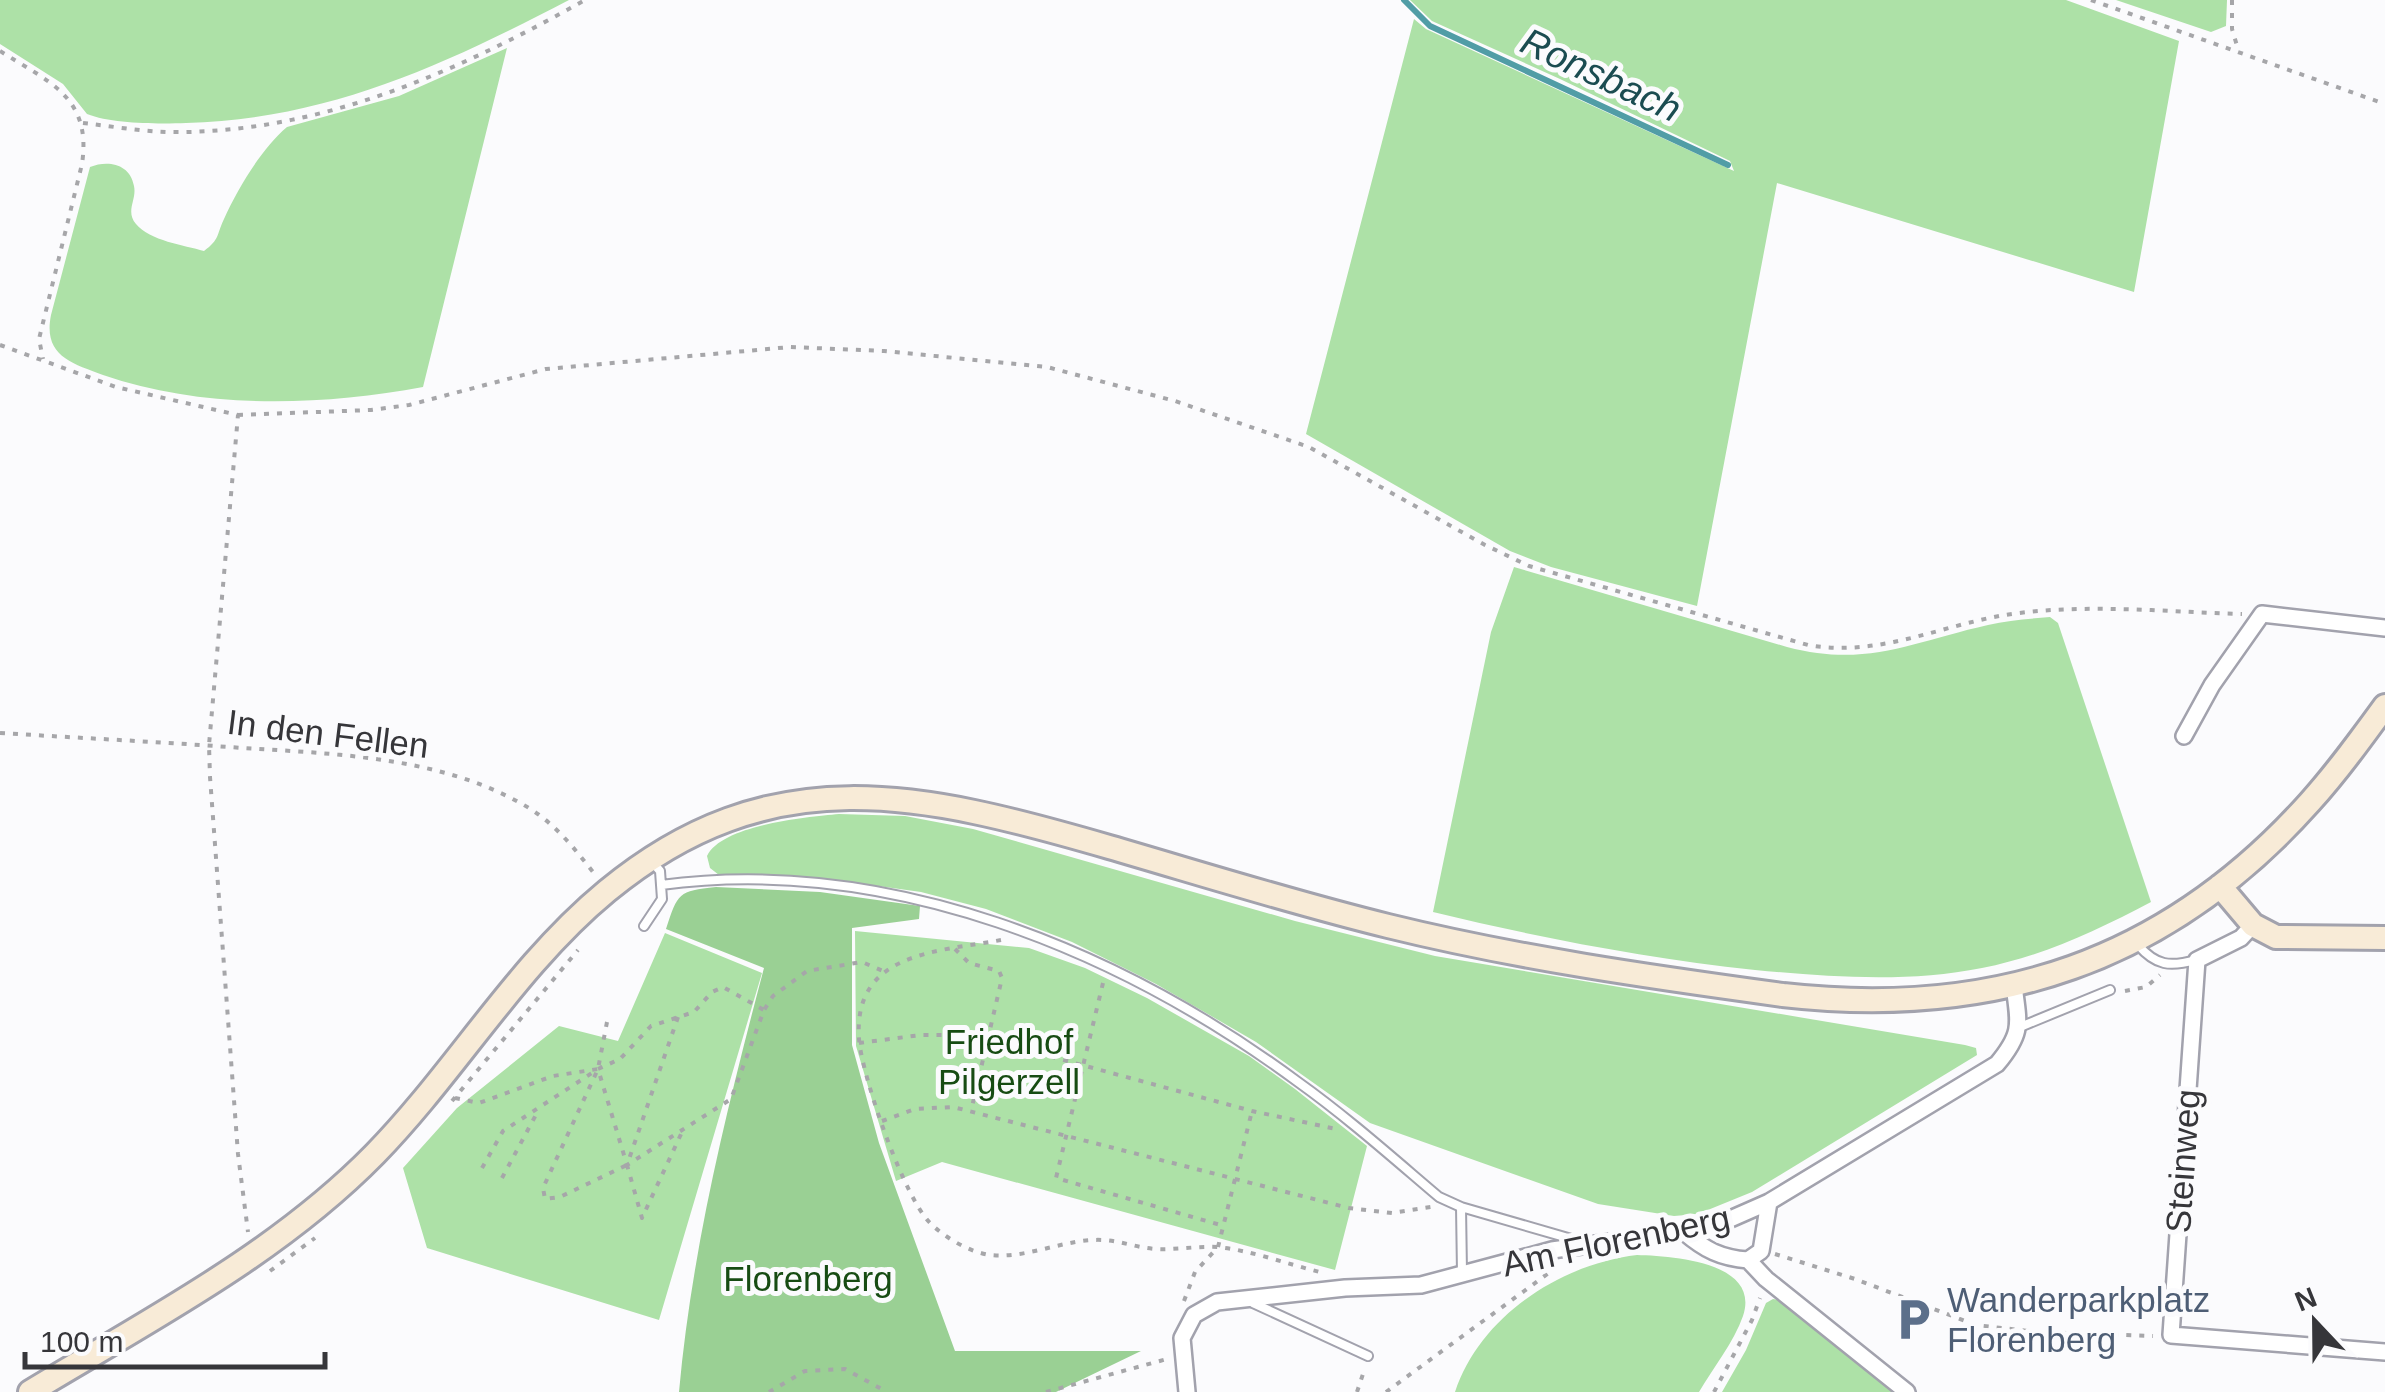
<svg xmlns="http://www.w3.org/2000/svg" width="2385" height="1392" font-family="Helvetica,sans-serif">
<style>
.green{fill:#ade1a7}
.forest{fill:#9ad094}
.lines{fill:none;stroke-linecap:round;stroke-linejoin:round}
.stream{stroke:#519da6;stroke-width:6}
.lane-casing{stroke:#a2a2ad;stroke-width:12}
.street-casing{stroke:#a2a2ad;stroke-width:20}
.secondary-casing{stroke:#a2a2ad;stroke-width:28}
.path{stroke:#a6a6a9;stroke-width:4;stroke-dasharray:5 8;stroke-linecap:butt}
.lane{stroke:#fff;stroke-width:8}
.street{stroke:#fff;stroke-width:15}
.secondary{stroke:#f8ebd7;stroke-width:22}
.labels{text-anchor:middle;stroke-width:10;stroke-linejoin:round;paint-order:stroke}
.street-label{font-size:35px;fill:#36363a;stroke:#fbfbfd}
.park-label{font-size:35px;fill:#174c13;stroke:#fbfbfd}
.service-label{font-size:35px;fill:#4e5e75;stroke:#fbfbfd;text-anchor:start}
.water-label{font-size:38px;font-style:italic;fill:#1b4c51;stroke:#fbfbfd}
</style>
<rect width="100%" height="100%" fill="#fbfbfd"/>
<path class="green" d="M0 0H569C444 65 329 119 186 123 158 124 112 124 87 114L63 84 0 44Z
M1410 0H2066L2179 41 2134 292 1777 183 1697 606 1551 567 1510 551 1306 434 1414 19 1426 29 1734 171 1730 161 1560 79 1432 21Z
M2116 0H2227L2226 26 2211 32Z
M507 48 423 387C318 406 206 410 103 375 70 363 43 355 51 315L90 167C107 160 130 163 134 186 137 200 125 211 136 224 150 241 184 245 204 251 220 239 216 236 224 219 238 188 262 148 287 127L399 96Z
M1514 567 1787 647C1867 668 1912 642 1988 625 2008 620 2029 619 2050 617L2058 623 2151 902C2096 931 2043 956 1982 968 1908 983 1829 977 1755 970 1646 958 1540 938 1433 912L1491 632Z
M839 814 905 816 973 829 1295 921 1435 956 1965 1045 1976 1048 1977 1055 1752 1192 1698 1214 1674 1216 1598 1204 1370 1123 1256 1042 1156 984 1072 942 986 909 921 892 821 878 719 875 710 868 707 856C722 825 806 817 839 814Z
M855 931 1029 948 1085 968 1147 998 1249 1056 1295 1089 1367 1146 1335 1270 942 1162 896 1181 856 1046Z
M665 933 762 973 659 1320 427 1248 403 1168 457 1108 559 1026 618 1041Z
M1637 1255C1673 1256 1761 1262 1743 1316 1734 1342 1713 1368 1699 1392H1455C1480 1316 1561 1264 1637 1255Z
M1773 1299 1784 1301 1896 1392H1722L1746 1350 1766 1303Z"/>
<path class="forest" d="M716 887 820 892 920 906 919 919 852 928V1045L879 1143 955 1351H1141L1056 1392H679C692 1248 727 1108 764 968L666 929C678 893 678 891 716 887Z"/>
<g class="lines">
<path class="stream" d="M1404 0 1430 26 1728 165"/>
<defs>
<path id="lane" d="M661 885C888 855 1118 949 1298 1082 1347 1117 1393 1158 1439 1197L1461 1207 1582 1242
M644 926 662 899 660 871 653 863
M2138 945C2156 966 2170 967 2196 960
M2020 1027 2110 990
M1461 1207 1462 1272
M1253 1303 1368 1356"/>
<path id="street" d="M2184 736 2212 685 2262 614 2385 628
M2253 925 2241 938 2197 960 2171 1335 2385 1352
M1769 1202 1761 1251 1748 1260 1766 1279 1907 1392
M1684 1232C1705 1250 1721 1258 1748 1260
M1187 1392 1182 1338 1194 1315 1217 1302 1345 1288 1421 1285 1552 1250 1684 1232 1728 1220 1769 1202 1997 1064C2023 1033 2019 1024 2014 986"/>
<path id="secondary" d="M2220 886 2253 925 2276 937 2385 938
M30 1392C149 1320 277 1254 375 1154 456 1071 517 965 607 891 771 756 922 793 1109 847 1202 874 1294 903 1388 926 1518 958 1651 977 1783 995 1994 1019 2167 962 2310 802 2337 772 2361 739 2385 706"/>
</defs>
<use href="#lane" class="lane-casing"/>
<use href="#street" class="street-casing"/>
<use href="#secondary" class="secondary-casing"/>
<path class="path" d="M2091 0 2385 104
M2232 0V29L2238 49
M0 51C49 82 92 97 82 164L39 339 43 359
M83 123C110 126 138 131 166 132 316 135 457 72 585 0
M0 345 116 387 238 415 209 745 210 777 238 1154 248 1232
M238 415 371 410 409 405 546 369 790 347 884 351 1047 367 1175 401 1309 447 1485 545 1529 566 1808 645C1884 658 1945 622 2019 613 2093 604 2168 612 2242 614
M0 733C81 738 162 742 243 748 339 754 444 757 529 808 556 825 574 848 593 872
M1001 940C936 952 853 952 859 1039 862 1077 904 1197 930 1223 944 1237 969 1252 990 1255 1028 1259 1066 1238 1103 1240 1121 1241 1138 1248 1156 1249 1176 1250 1196 1246 1217 1247 1250 1250 1287 1264 1320 1272
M955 949 969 963 999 971 1002 978 971 1111
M1103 983 1056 1178 1224 1226
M2125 991 2146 987 2160 975
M678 1017 627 1165 642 1218 682 1132
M607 1022 598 1069 543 1188 545 1199 560 1197 627 1165
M859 1043 921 1035H971L1252 1111 1336 1129
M455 1098 479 1103 553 1076 598 1069 627 1165 731 1099 764 1010 773 996 807 971 862 962 883 971
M452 1101 578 950
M882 1121 915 1109 953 1107 1349 1208 1392 1213 1431 1207
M482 1168 503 1131 598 1069 620 1059 651 1026 694 1012 712 992 723 987 764 1010
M502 1178 538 1111
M1775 1254 1855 1279 1976 1325 2037 1332 2153 1336
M270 1271 315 1238
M1184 1301 1195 1272 1218 1247 1252 1111
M769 1392 805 1371 845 1369 887 1392
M1046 1392 1167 1359
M1357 1392 1364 1371
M1386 1392 1557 1267
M1714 1392 1752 1320 1760 1298"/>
<use href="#lane" class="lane"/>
<use href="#street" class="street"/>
<use href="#secondary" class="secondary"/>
</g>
<defs>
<symbol id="parking-bare" viewBox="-9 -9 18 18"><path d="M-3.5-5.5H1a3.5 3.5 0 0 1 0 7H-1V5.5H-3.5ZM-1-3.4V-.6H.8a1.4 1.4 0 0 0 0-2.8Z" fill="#5c6f8a" stroke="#fbfbfd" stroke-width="2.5" paint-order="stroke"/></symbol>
</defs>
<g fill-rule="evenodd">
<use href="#parking-bare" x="1882" y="1288" width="63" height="63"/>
</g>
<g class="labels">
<g class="street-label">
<text transform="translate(328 734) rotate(7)" y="12">In den Fellen</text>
<text transform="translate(2183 1161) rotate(-86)" y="12">Steinweg</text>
<text transform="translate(1616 1241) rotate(-12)" y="12">Am Florenberg</text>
</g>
<g class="park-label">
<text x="1009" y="1054">Friedhof<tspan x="1009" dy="40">Pilgerzell</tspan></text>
<text x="808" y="1291">Florenberg</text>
</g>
<g class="service-label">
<text x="1947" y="1312">Wanderparkplatz<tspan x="1947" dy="40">Florenberg</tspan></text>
</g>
<g class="water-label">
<text transform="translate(1601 75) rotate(25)" y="13">Ronsbach</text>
</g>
</g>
<g transform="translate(2315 1322) rotate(338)" stroke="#fbfbfd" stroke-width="8" paint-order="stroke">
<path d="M0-8L18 38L0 25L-18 38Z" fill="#36363a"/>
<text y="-15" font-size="28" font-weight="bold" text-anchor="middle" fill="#36363a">N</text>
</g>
<path d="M25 1352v15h300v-15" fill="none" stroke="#36363a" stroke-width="5"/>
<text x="40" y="1352" font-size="30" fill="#36363a" stroke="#fbfbfd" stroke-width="8" paint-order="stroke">100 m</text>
</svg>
